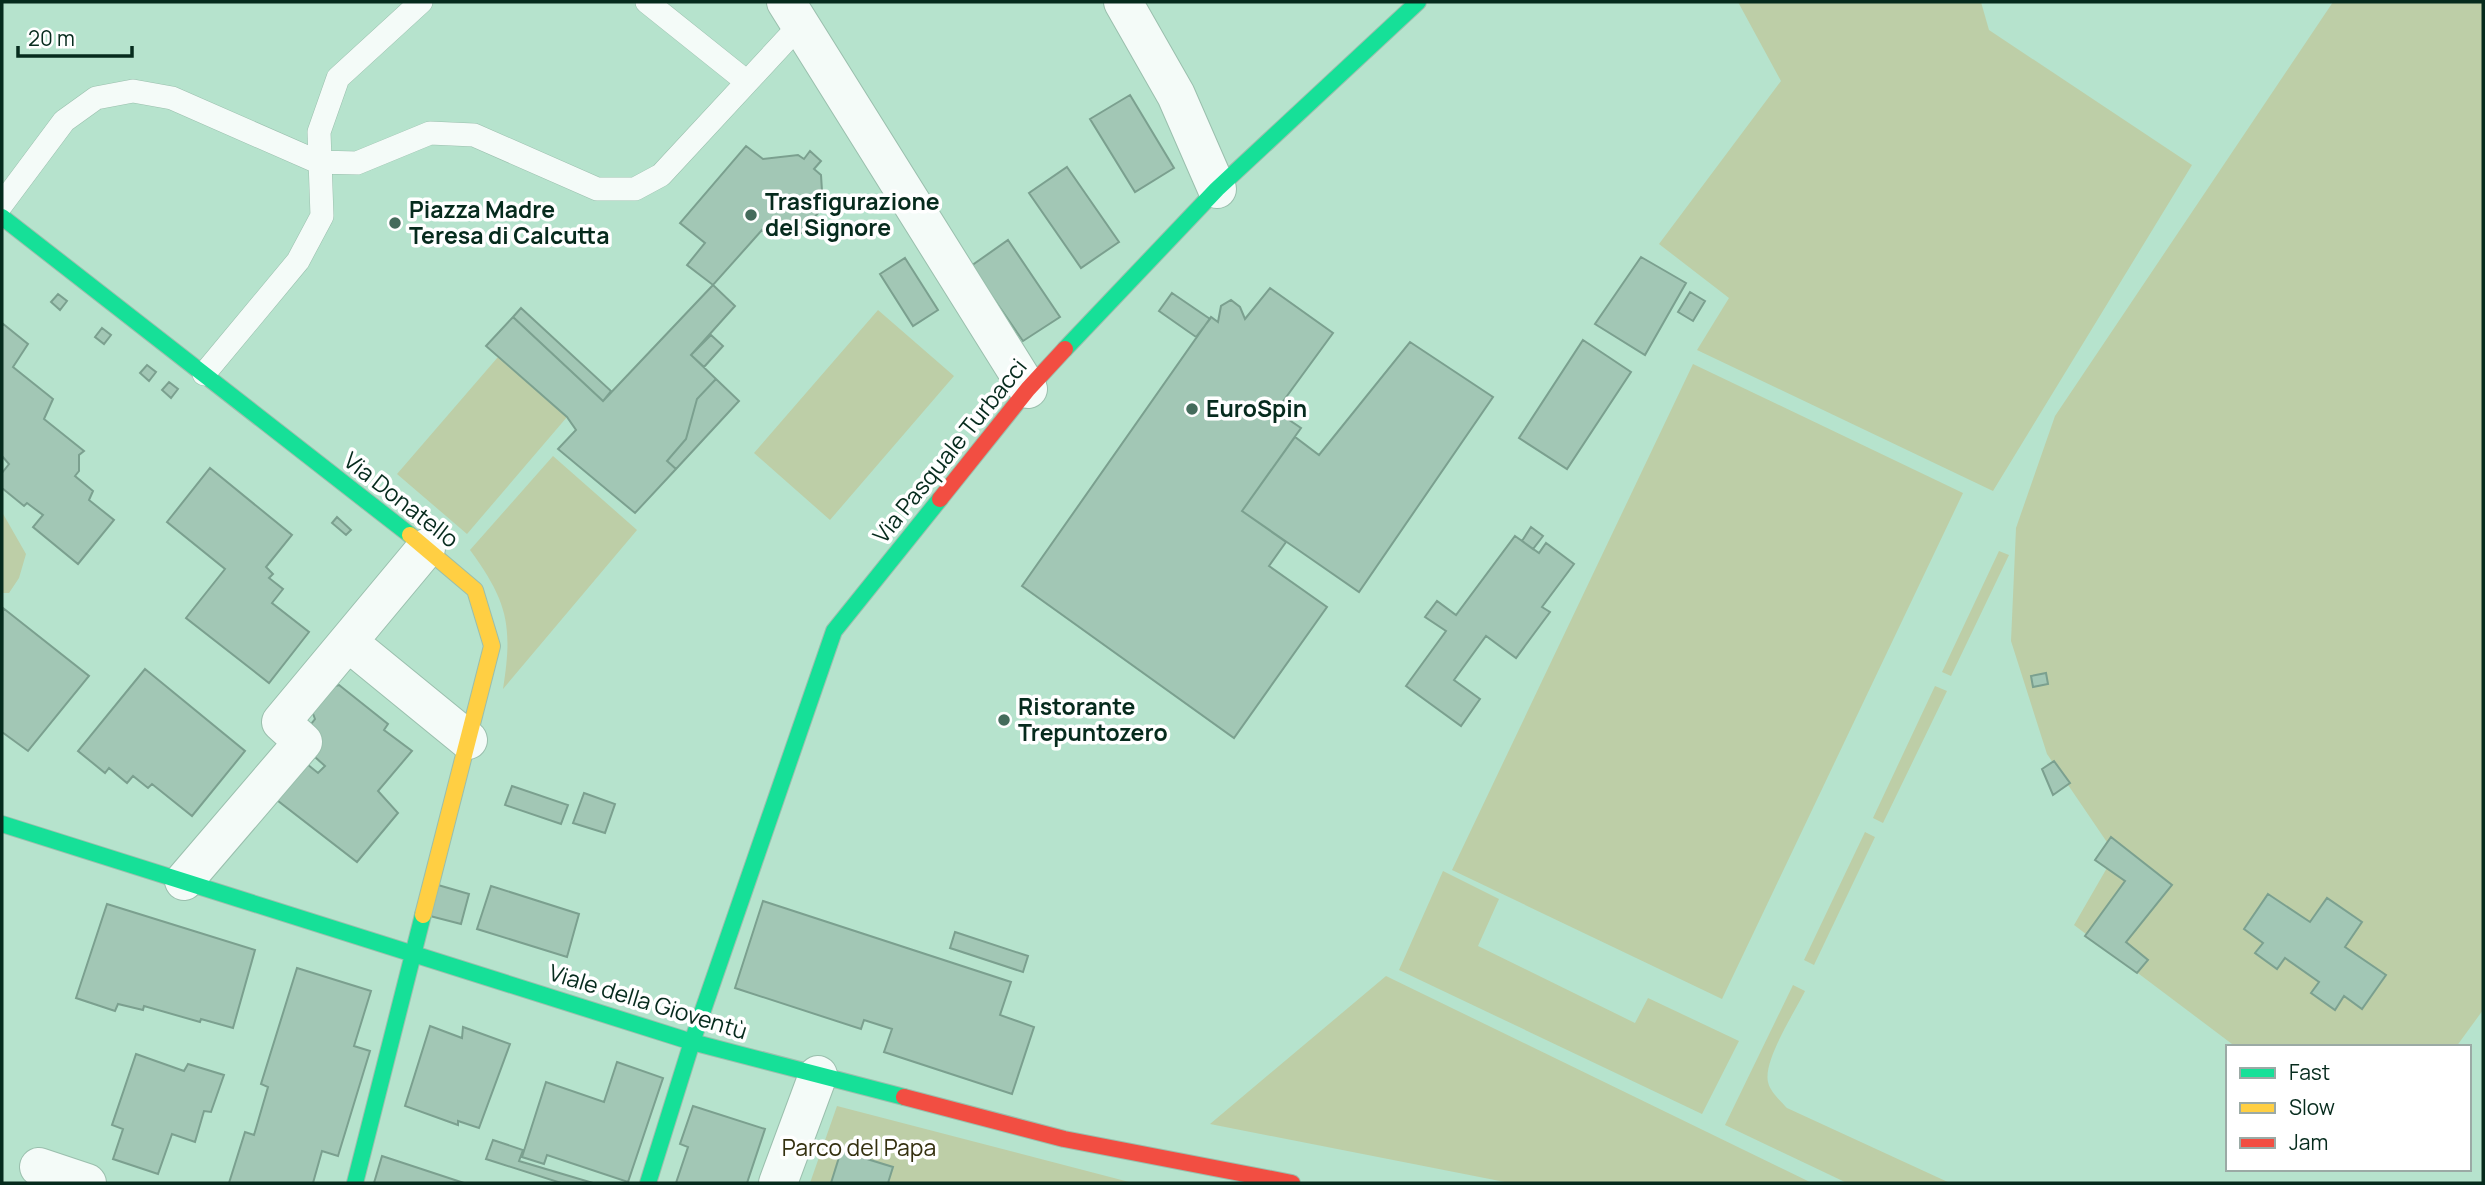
<svg xmlns="http://www.w3.org/2000/svg" width="2485" height="1185" font-family="Manrope,sans-serif">
<style>
.green{fill:#bdcea7}
.building{fill:#a2c7b5;stroke:#7ba08f;stroke-width:2}
.lines{fill:none;stroke-linecap:round;stroke-linejoin:round}
.lane-casing{stroke:#9abfad;stroke-width:24}
.street-casing{stroke:#9abfad;stroke-width:40}
.fast-casing{stroke:#9abfad;stroke-width:18}
.slow-casing{stroke:#9abfad;stroke-width:18}
.jam-casing{stroke:#9abfad;stroke-width:18}
.lane{stroke:#f4fbf8;stroke-width:23}
.street{stroke:#f4fbf8;stroke-width:38}
.fast{stroke:#16e098;stroke-width:16}
.slow{stroke:#ffcf43;stroke-width:16}
.jam{stroke:#f24e42;stroke-width:16}
.poi-dot{fill:#446b5b;stroke:#fff;stroke-width:2.5}
.labels{text-anchor:middle;stroke-width:7;stroke-linejoin:round;paint-order:stroke}
.poi-label{font-size:23px;font-weight:bold;fill:#062b1d;stroke:#fff;text-anchor:start}
.street-label{font-size:23px;fill:#062b1d;stroke:#fff}
.park-label{font-size:23px;fill:#34300f;stroke:#fff}
</style>
<rect width="100%" height="100%" fill="#b6e3cd"/>
<path class="green" d="M1738 2H1981L1989 30 2192 165 1993 491 1697 350 1729 298 1659 244 1781 81Z
M2333 2H2483V1010L2456 1047H2236L2074 925 2115 854 2047 754 2011 641 2016 528 2055 416Z
M878 310 954 376 830 520 754 453Z
M498 357 567 417 467 534 397 474Z
M1693 364 1963 493 1722 999 1452 870Z
M553 456 637 530 503 689C513 626 508 602 470 550Z
M2 512 26 554 19 578 9 593H2Z
M1999 551 2009 555 1951 676 1942 672Z
M1935 686 1947 691 1883 823 1873 818Z
M1865 832 1875 837 1814 965 1804 960Z
M1443 871 1499 899 1478 946 1635 1023 1648 998 1739 1041 1702 1114 1399 970Z
M1386 976 1812 1183H1510L1210 1124Z
M1793 985 1805 991C1795 1012 1763 1060 1768 1082 1770 1092 1781 1101 1787 1108L1950 1183H1847L1725 1125Z
M837 1106 1133 1183H810Z"/>
<path class="building" d="M1130 95 1174 168 1135 192 1090 119Z
M746 146 763 159 798 155 804 159 810 151 821 161 814 169 821 175 823 207 802 233 770 237 762 230 713 285 687 265 705 243 680 223Z
M1067 167 1119 242 1081 268 1029 193Z
M1008 240 1060 317 1023 341 971 266Z
M1641 257 1686 283 1645 355 1595 324Z
M905 258 938 310 913 326 880 274Z
M713 285 735 306 691 355 716 379 697 399 686 439 667 461 676 469 635 513 558 449 576 430 567 417 486 346 513 317 603 401Z
M1270 288 1333 333 1276 411 1301 428 1242 511 1286 542 1269 566 1327 607 1234 738 1022 586 1211 317 1218 322 1221 306 1231 300 1240 307 1245 319Z
M1690 292 1705 301 1693 321 1678 312Z
M1172 293 1210 319 1196 337 1159 311Z
M58 294 67 301 60 310 51 302Z
M521 308 611 391 603 401 513 317Z
M2 323 28 344 13 367 53 399 44 419 84 451 79 455V471L75 476 93 491 89 500 114 520 78 564 33 527 43 515 27 503 24 506 2 488V473L9 464 2 456Z
M102 328 111 335 104 344 95 337Z
M711 335 723 346 704 367 691 355Z
M1583 340 1631 372 1567 469 1519 438Z
M1410 342 1493 397 1359 592 1242 511 1295 437 1319 455Z
M147 365 156 372 149 381 140 373Z
M716 379 739 401 676 469 667 461 686 439 697 399Z
M169 382 178 389 171 398 162 390Z
M210 468 292 535 266 567 273 574 269 578 283 589 272 603 309 632 269 683 186 618 225 569 167 522Z
M337 517 351 530 346 535 332 523Z
M1531 527 1543 536 1533 549 1522 541Z
M1515 536 1539 553 1546 543 1574 564 1542 607 1550 612 1516 658 1486 636 1454 680 1480 699 1461 726 1406 686 1446 631 1425 617 1437 601 1456 615Z
M3 608 89 676 28 751 2 732Z
M145 669 245 751 192 816 152 784 148 788 133 776 127 783 109 768 105 773 78 751Z
M2046 673 2048 684 2033 687 2031 676Z
M339 685 388 724 384 730 412 751 378 791 398 813 357 862 273 797 302 760 318 773 325 766 306 749 308 728 315 719 312 711 329 688Z
M2054 761 2070 783 2053 795 2042 769Z
M512 786 568 805 561 824 505 805Z
M584 793 615 804 605 833 573 823Z
M2111 837 2172 885 2126 942 2148 960 2137 973 2085 936 2125 881 2095 860Z
M438 885 469 894 461 924 430 916Z
M491 886 579 914 567 957 477 929Z
M2268 894 2310 922 2327 898 2362 922 2345 947 2386 975 2362 1009 2344 996 2335 1010 2311 993 2319 982 2285 958 2277 969 2255 953 2263 943 2244 929Z
M763 901 1011 982 1000 1015 1034 1027 1012 1094 884 1052 892 1029 864 1020 861 1029 735 988Z
M107 904 255 950 233 1028 201 1019 200 1022 144 1006 143 1010 118 1004 115 1011 76 998Z
M955 932 1028 956 1023 972 950 948Z
M297 968 371 991 354 1046 370 1051 338 1156 322 1151 313 1183H229L245 1132 254 1135 268 1087 261 1084Z
M430 1026 462 1038 463 1027 510 1044 479 1128 458 1121V1125L405 1106Z
M136 1054 184 1071 188 1064 224 1075 211 1112 204 1111 195 1142 172 1134 158 1174 113 1159 123 1129 112 1125Z
M617 1062 663 1078 628 1182 547 1155 544 1164 522 1157 546 1082 604 1102Z
M693 1106 765 1129 747 1183H676L688 1147 680 1144Z
M493 1140 523 1150 519 1161 593 1183H561L486 1159Z
M841 1151 893 1167 888 1183H831Z
M382 1156 464 1183H374Z"/>
<g class="lines">
<defs>
<path id="lane" d="M647 2 747 82
M2 204 64 121 96 98 133 91 172 98 318 162 357 163 430 133 474 135 597 189H635L661 175 800 25
M204 374 298 261 322 216 319 132 338 78 421 2"/>
<path id="street" d="M786 2 1028 389
M1123 2 1176 95 1217 189
M348 642 468 740
M184 881 303 742 281 722 426 548
M39 1167 87 1183
M778 1183 818 1075"/>
<path id="fast" d="M2 217 410 535
M1065 349 1217 189 1418 2
M2 824 692 1042 904 1097
M355 1183 423 915
M648 1183 692 1042 834 631 940 499"/>
<path id="slow" d="M410 535 475 590 492 646 423 915"/>
<path id="jam" d="M940 499 1028 389 1065 349
M904 1097 1064 1139 1292 1183"/>
</defs>
<use href="#lane" class="lane-casing"/>
<use href="#street" class="street-casing"/>
<use href="#fast" class="fast-casing"/>
<use href="#slow" class="slow-casing"/>
<use href="#jam" class="jam-casing"/>
<use href="#lane" class="lane"/>
<use href="#street" class="street"/>
<use href="#fast" class="fast"/>
<use href="#slow" class="slow"/>
<use href="#jam" class="jam"/>
</g>
<g class="poi-dot">
<circle cx="751" cy="215" r="7"/>
<circle cx="395" cy="223" r="7"/>
<circle cx="1192" cy="409" r="7"/>
<circle cx="1004" cy="720" r="7"/>
</g>
<g class="labels">
<g class="poi-label">
<text x="765" y="210">Trasfigurazione<tspan x="765" dy="26">del Signore</tspan></text>
<text x="409" y="218">Piazza Madre<tspan x="409" dy="26">Teresa di Calcutta</tspan></text>
<text x="1206" y="417">EuroSpin</text>
<text x="1018" y="715">Ristorante<tspan x="1018" dy="26">Trepuntozero</tspan></text>
</g>
<g class="street-label">
<text transform="translate(950 451) rotate(-51)" y="8">Via Pasquale Turbacci</text>
<text transform="translate(401 500) rotate(38)" y="8">Via Donatello</text>
<text transform="translate(648 1002) rotate(17)" y="8">Viale della Gioventù</text>
</g>
<g class="park-label">
<text x="859" y="1156">Parco del Papa</text>
</g>
</g>
<rect width="2485" height="1185" fill="none" stroke="#062b1d" stroke-width="7"/>
<rect x="2226" y="1045" width="245" height="126" fill="#ffffff" stroke="#9baaa5" stroke-width="2"/>
<rect x="2240" y="1068" width="35" height="10" fill="#16e098" stroke="#9baaa5" stroke-width="2"/>
<text x="2289" y="1080" font-size="21" fill="#062b1d">Fast</text>
<rect x="2240" y="1103" width="35" height="10" fill="#ffcf43" stroke="#9baaa5" stroke-width="2"/>
<text x="2289" y="1115" font-size="21" fill="#062b1d">Slow</text>
<rect x="2240" y="1138" width="35" height="10" fill="#f24e42" stroke="#9baaa5" stroke-width="2"/>
<text x="2289" y="1150" font-size="21" fill="#062b1d">Jam</text>
<path d="M18 46v10h114v-10" fill="none" stroke="#062b1d" stroke-width="3.5"/>
<text x="28" y="46" font-size="21" fill="#062b1d" stroke="#ffffff" stroke-width="5" paint-order="stroke">20 m</text>
</svg>
